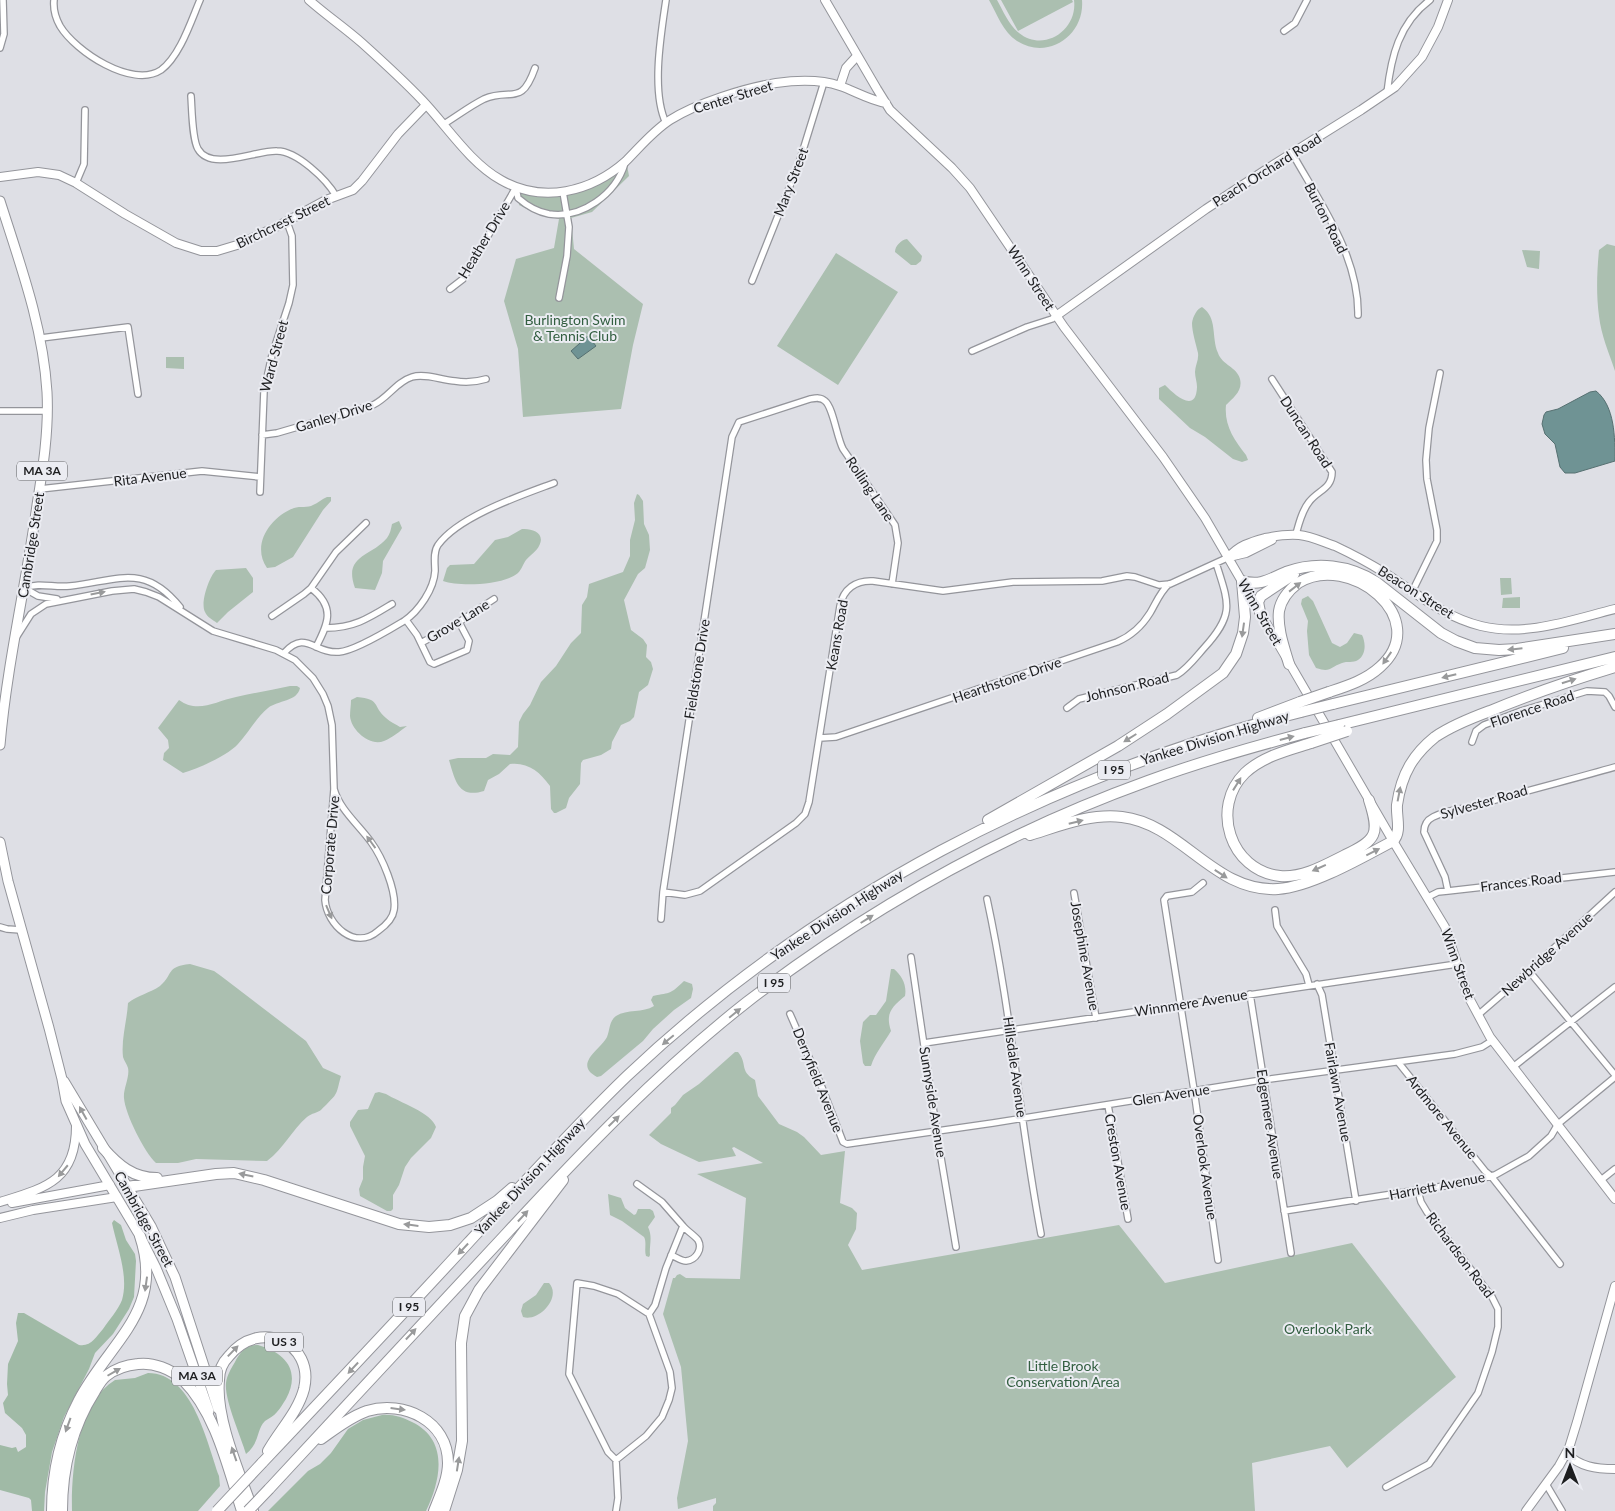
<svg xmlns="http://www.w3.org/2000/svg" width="1615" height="1511" font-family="Lato,sans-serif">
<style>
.green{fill:#abbfb0}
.forest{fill:#a0baa6}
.water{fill:#6f9394;stroke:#567071}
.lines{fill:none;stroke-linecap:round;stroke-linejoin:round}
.street-casing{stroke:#94959b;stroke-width:8}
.secondary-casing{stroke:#94959b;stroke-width:10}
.primary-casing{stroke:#94959b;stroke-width:11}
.highway-casing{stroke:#94959b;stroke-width:12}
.street{stroke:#fff;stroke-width:5.5}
.secondary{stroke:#fff;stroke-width:8}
.primary{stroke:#fff;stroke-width:9}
.highway{stroke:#fff;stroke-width:10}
.highway-bridge-casing{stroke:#94959b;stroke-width:12;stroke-linecap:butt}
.highway-bridge{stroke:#fff;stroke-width:10}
.oneway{fill:#999a9b}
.labels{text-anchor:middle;stroke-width:4;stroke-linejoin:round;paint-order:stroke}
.shield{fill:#ebecf2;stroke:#5b5c5f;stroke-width:1}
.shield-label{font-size:12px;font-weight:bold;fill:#1d1e20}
.street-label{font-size:14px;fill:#1d1e20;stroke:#ebecf2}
.park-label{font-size:14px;fill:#325e40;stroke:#ebecf2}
</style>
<rect width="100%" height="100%" fill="#dedfe5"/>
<path class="green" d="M989 0H997C1003 11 1009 25 1019 33 1044 53 1078 30 1074 0H1082C1085 35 1048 61 1017 41 1003 32 997 14 989 0Z
M1001 0H1072L1073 2 1018 31Z
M627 165 629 176 592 212 571 218 574 249 643 304 633 345 621 409 523 417 518 349 504 301 516 259 554 248 559 219 535 213 519 205 521 192C560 201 597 190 627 165Z
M907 239 922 256 921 261 916 265H911L895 252C895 246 901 240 907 239Z
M1607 244 1615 246V371C1609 353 1601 335 1599 316 1596 294 1597 271 1599 250Z
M1522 250 1540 251 1539 269 1527 267Z
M836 253 898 292 838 385 777 346Z
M1202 307C1218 318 1211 337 1218 353 1222 365 1237 367 1240 379 1243 391 1233 398 1226 405 1224 425 1234 440 1246 455L1248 460 1242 462 1233 459 1205 437 1190 428 1159 399V388L1165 385C1174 394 1196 415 1197 387 1197 382 1195 377 1195 372 1195 366 1199 360 1198 353 1196 344 1192 332 1192 323 1193 316 1197 309 1202 307Z
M166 357H184V369L166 368Z
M637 494 639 495 643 501 644 524 649 535 650 550 645 568 638 574 624 600 631 630 643 639 647 645 646 657 651 662 653 669 648 685 639 692 634 717 630 721 621 725 612 742 611 749 601 755 583 760 581 763 580 784 569 798 566 808 556 813H554L551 809 550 786C540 772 528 762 510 764L499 774 488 780 484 791C458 799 455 780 449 760L458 758H486L493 754 510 755 518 747 519 722 523 714 530 705 541 682 556 666 571 643 581 633 582 605 587 597 589 584 623 572 630 556V540L635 520 634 503Z
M327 497H331V501L323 510 293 557 275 567 267 568C251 545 270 517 294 508 300 506 308 508 313 505 318 503 322 499 327 497Z
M399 521 402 528 383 561 382 573 375 590 355 588C343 555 371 557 387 538 390 534 391 529 392 524Z
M522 529C532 528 546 533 539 546 537 551 530 555 526 560 523 564 522 569 518 573 504 585 460 587 443 581L447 568 450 565 474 564 495 540 508 537Z
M246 568 253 578V592L228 612 217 623C213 620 207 617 205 612 200 603 209 577 216 570Z
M1500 578H1511L1512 594 1501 595Z
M1308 596 1313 601 1332 643 1340 647 1347 643 1354 633 1362 635C1366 643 1366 655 1358 660 1353 663 1347 661 1342 663 1330 667 1331 673 1316 668L1309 655 1307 631 1308 621 1301 604 1302 599Z
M1520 597V608H1502L1503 598Z
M290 686H297L300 688C297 702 278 700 268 708 256 718 249 732 238 744 227 756 199 768 183 773L163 760 164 753 169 748 168 740 158 728 179 700C198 714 216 701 236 697 254 693 272 690 290 686Z
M357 697C381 699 372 706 386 718 390 722 396 724 400 727L407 726C400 731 392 738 384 741 370 747 351 730 350 716 350 711 351 705 351 700Z
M190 964 214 971 221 976 306 1041 323 1068 341 1076C339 1082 338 1091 335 1095 334 1097 323 1108 321 1110 317 1113 312 1113 307 1117 292 1130 284 1148 267 1161L196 1159 178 1163H156C145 1153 125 1114 124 1098 123 1089 130 1077 128 1068 127 1064 124 1061 123 1057 121 1039 127 1021 128 1003 138 995 150 993 160 986 174 974 165 967 190 964Z
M891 969H894C902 976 907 985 905 996 892 1007 885 1013 891 1031 884 1043 875 1053 871 1066H865L863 1063 860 1041 863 1022 870 1015H876L886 1001Z
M684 981 692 984 693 989 691 998 674 1010 653 1029 643 1041 601 1076 597 1077C573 1064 600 1050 607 1037 610 1030 609 1021 616 1016 627 1009 643 1013 654 1006L651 1000 653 996C672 992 669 995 684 981Z
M735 1052H738C748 1064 739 1071 755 1080L758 1096 779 1124 797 1132 804 1137 821 1155 845 1151 840 1203 852 1208 857 1213 856 1229 848 1245 862 1270 1119 1225 1165 1283 1352 1243 1456 1377 1347 1468 1330 1446 1252 1463 1255 1511H713V1506L716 1503V1498L678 1509 677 1498 688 1441 681 1367 663 1314 673 1278H675L677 1275 680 1274 686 1278 740 1279 746 1198 697 1174 763 1163 734 1147 732 1148 736 1156 699 1162 661 1144 649 1135 671 1113V1108L675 1105 683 1095 699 1084Z
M379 1092 386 1094C399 1102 432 1113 436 1127L431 1138 411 1158 405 1167 399 1185 393 1195V1209L391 1211H387L360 1196 359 1189 363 1179V1167L365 1156 350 1126V1122L358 1110 368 1109 375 1093Z
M608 1194 621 1198 625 1208 634 1215 636 1214 638 1209H650L653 1211 655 1217 648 1227C653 1237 649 1245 650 1255L649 1257 646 1256C644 1250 647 1242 644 1237L622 1221 610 1215Z
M544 1283H549C562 1297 539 1322 523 1317L521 1311 523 1304 536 1295Z"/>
<path class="forest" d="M114 1220 121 1225 126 1240 135 1254 136 1261 134 1297 129 1309 113 1334 95 1353 89 1369 64 1417 52 1452 45 1492 44 1511H32L31 1500 29 1498 0 1490V1445L12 1448 16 1447 18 1452 26 1447V1435L22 1428 5 1413 3 1403 8 1395 7 1384 8 1364 18 1341 16 1323 18 1313H24L79 1345C91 1347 96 1337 103 1329 109 1320 118 1310 122 1300 129 1276 117 1247 112 1223Z
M258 1345C286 1353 301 1371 286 1399 283 1403 281 1408 277 1412 274 1416 269 1418 265 1421 256 1430 260 1443 246 1454 241 1437 224 1399 226 1383 227 1375 231 1369 235 1362 240 1352 246 1345 258 1345Z
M148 1373C193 1373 207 1443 219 1476L220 1486 198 1511H72C71 1472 77 1403 115 1380L135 1378Z
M382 1415C393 1414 402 1417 412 1422 449 1440 441 1480 426 1511H268L308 1471 320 1464 331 1453 348 1429 363 1420Z"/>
<path class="water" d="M588 336 596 346 578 359 571 351Z
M1596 391C1615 406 1615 438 1615 461L1575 473H1565L1560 467 1555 444 1545 434 1542 424 1544 415 1546 412 1558 409 1590 392Z"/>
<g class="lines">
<defs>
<path id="street" d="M54 0C53 10 55 17 60 26 75 51 132 89 161 70 180 56 191 21 200 0
M1284 31 1295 23 1307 0
M0 48 4 34 3 0
M1387 93C1391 57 1399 23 1430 0
M191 96C192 109 192 139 198 149 211 172 256 150 277 151 297 151 327 180 336 196
M666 123C651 92 661 34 666 0
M444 124C457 116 470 106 484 99 511 87 521 108 535 68
M1292 153C1320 203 1359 256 1358 315
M76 183 84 164 85 110
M516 188 518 198C526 205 538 212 549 214 582 219 616 194 625 163
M752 281 799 163 824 82
M450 289 463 279 515 189
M559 298 567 256 569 227 563 192
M41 338 128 327 138 394
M972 351 1027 327 1052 319 1056 316
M1272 379 1332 472C1332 489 1318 490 1309 502 1302 511 1299 523 1296 534
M0 411H47
M262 435 277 433 373 405C388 398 396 382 412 377 425 373 441 380 455 381 466 383 476 382 486 379
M40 489 202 471 260 477
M260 492 264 391 272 355 289 303 293 285 292 236 287 222
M24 588C40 582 54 588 70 586 117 581 144 562 180 607
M24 588 38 596 57 599
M311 588C336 607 328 624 316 647
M1412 592 1437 541V530L1427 479 1426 460 1429 428 1440 373
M272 616 304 594 311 588 336 552 366 523
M406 620 417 635 430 662 434 664 467 650 469 641 459 622
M326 628C354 628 369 618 392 604
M17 636 31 614 46 604 112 591 134 589 146 592 159 597 213 631 276 650 295 660 313 678 323 694 328 706 332 725 334 789 325 900C327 925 355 951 378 931 385 926 393 918 394 910 397 891 382 857 371 842 358 824 340 810 334 789
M421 643 459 622 494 599
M284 653C306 629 314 654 339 652 355 651 389 630 404 621 419 611 434 589 435 571 435 563 433 552 438 545 459 516 522 495 554 483
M1067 708 1079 699 1177 675C1188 668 1196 657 1204 648 1235 614 1229 604 1216 563
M820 738 836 737 1117 642C1131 636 1142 626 1150 613 1156 603 1160 592 1169 584
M1472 742 1476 731 1484 725 1521 711 1587 691 1605 692 1609 696 1615 707
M1203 883 1192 892 1167 896 1164 900 1194 1090 1218 1260
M1448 891 1445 877 1424 832C1424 825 1427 820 1433 817 1446 810 1464 809 1478 805 1524 791 1570 780 1615 767
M663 892 685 895 700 891 796 823 805 814 809 802 840 606C843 589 856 580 873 581L943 591 1013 582 1102 581 1127 576 1135 577 1159 585 1170 584 1229 557
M1074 893 1096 1018
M1428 897 1438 892 1448 891 1615 872
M987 899C1011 1010 1020 1123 1041 1234
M1275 910 1277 926 1306 974 1309 985
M661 919 663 892 732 437 739 422 810 399C816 398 821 397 825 401 833 407 837 438 843 449L895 525 898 543 892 584
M0 927 7 929 21 930
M911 957 937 1134 956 1247
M1529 971 1615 1075
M1317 984 1322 995 1356 1201
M1250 994 1291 1253
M790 1014 821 1085 843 1142 847 1144 993 1123 1255 1081 1455 1054 1482 1047 1493 1040
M1478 1015 1529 971 1615 892
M924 1043 1457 964
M1398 1062 1485 1171 1491 1176 1560 1264
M1513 1067 1615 987
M1108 1105 1128 1219
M1601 1180 1615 1169
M637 1184 662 1202 683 1226 666 1268 655 1305 649 1314
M1284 1211 1463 1183 1495 1175 1529 1156 1551 1136 1558 1124 1615 1077
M671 1255C676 1257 681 1261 686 1261 696 1260 703 1249 698 1240 694 1235 687 1231 683 1226
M577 1283 594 1286 618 1294 649 1314 670 1372 672 1388 669 1400 662 1417 646 1436 616 1460 608 1452 569 1374Z
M1546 1484 1562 1511
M1386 1487 1429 1464 1478 1393 1492 1352 1498 1327V1309L1492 1297 1427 1212 1421 1202 1418 1191
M616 1511 618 1498 616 1460"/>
<path id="secondary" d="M309 0C326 15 345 28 362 43 382 61 403 80 422 100 446 125 470 163 501 180 543 204 591 192 626 161 640 147 653 131 670 120 697 103 745 88 776 83 797 80 820 79 840 86 855 91 869 100 886 103
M825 0 877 89 890 110 952 168 970 188 1064 327 1163 457 1205 518 1393 841 1445 927 1468 996 1490 1037 1615 1199
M840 86 846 68 857 56
M0 177 38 172 59 175 76 183 125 214 176 243 201 251H217L237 245 280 225 326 200 353 190 362 181 398 134 426 105
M1056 316 1206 209 1270 167 1361 110 1395 87 1422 57 1438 27 1448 0
M1229 557C1238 546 1250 542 1265 538 1275 536 1288 534 1299 535 1311 536 1323 542 1335 546 1352 554 1369 563 1385 573 1416 593 1444 617 1481 626 1526 637 1571 620 1615 609
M1229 557 1246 553 1272 540
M0 1202C45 1188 76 1181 76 1126
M12 1203 110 1185
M0 1218 33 1210 117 1197
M1566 1453C1580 1467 1596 1469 1615 1469
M1526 1511 1559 1466 1569 1448 1577 1422 1615 1286"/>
<path id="primary" d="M0 201C20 264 43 326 47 392 49 430 43 468 37 505 26 585 7 664 0 745
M0 842 8 881 49 1028 62 1079 66 1101 85 1144 140 1236 156 1268 177 1319 209 1411
M64 1081 151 1226 175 1277 218 1409"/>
<path id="highway" d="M1260 612 1258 602 1261 596 1294 574
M1289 664C1284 647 1277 628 1279 611 1281 599 1289 590 1298 583 1349 551 1434 619 1380 667 1366 680 1347 686 1329 692
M1333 704 1563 648
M1258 718 1300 702
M1339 725 1615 657
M1311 743C1289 750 1263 756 1245 773 1210 807 1230 871 1280 876 1303 878 1325 865 1345 855 1377 840 1380 834 1369 800
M988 820 1118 746 1167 714 1223 673 1236 654 1243 633 1245 617 1242 581C1262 586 1269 579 1286 572 1317 561 1349 565 1376 582L1441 633 1456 641 1475 648 1499 650 1517 649 1615 634
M1030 835C1059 826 1091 813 1122 817 1182 824 1214 893 1278 889 1311 887 1363 857 1393 841 1402 832 1396 817 1397 805 1399 791 1403 777 1410 765 1416 755 1425 745 1435 737 1451 726 1471 718 1490 711 1531 694 1572 680 1615 667
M103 1148C118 1165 133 1178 157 1178
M127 1187 216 1174 234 1173 264 1180 399 1224 429 1227 450 1225 471 1218 497 1201 512 1188
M321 1439C335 1429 350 1417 367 1411 404 1400 448 1421 448 1463 448 1479 440 1496 434 1511
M262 1463C331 1390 400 1317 468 1243 520 1187 572 1129 627 1076 815 898 1051 775 1301 712
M269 1489C348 1404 427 1318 506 1234 582 1152 659 1071 747 1002 868 909 1004 833 1148 781 1199 762 1252 747 1305 733
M52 1511C52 1473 61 1434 79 1400 110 1341 165 1311 140 1236
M62 1511C62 1469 72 1427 95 1391 98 1386 101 1380 106 1376 115 1369 126 1365 138 1364 153 1362 171 1369 183 1380 216 1413 228 1468 242 1511
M253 1511C240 1474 215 1418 219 1380 219 1371 223 1362 229 1356 259 1318 315 1342 304 1389 298 1412 279 1431 268 1451
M444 1511 457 1470 462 1441 461 1343 465 1316 479 1290 563 1180"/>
</defs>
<use href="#street" class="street-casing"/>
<use href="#secondary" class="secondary-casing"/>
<use href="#primary" class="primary-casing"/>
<use href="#highway" class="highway-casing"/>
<use href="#street" class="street"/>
<use href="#secondary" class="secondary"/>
<use href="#primary" class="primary"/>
<use href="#highway" class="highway"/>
<defs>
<path id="highway-bridge" d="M1300 702 1329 692
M1301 712 1333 704
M1305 733 1339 725
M1311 743 1347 731
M217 1511 262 1463
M248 1511 269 1489"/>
</defs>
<use href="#highway-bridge" class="highway-bridge-casing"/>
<use href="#highway-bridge" class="highway-bridge"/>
</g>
<defs><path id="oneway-solid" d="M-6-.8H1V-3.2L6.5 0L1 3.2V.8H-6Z" transform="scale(1.25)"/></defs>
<g class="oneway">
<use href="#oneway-solid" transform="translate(1295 587) rotate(-38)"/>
<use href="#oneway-solid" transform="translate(98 593) rotate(-11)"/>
<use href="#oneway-solid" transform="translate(1243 630) rotate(98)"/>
<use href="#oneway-solid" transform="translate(1515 649) rotate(174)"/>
<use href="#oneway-solid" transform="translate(1387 658) rotate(125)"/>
<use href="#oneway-solid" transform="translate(1449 676) rotate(166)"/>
<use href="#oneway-solid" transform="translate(1569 681) rotate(-18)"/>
<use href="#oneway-solid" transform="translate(1130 738) rotate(148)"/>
<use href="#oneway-solid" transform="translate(1287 738) rotate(-15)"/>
<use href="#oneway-solid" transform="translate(1237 784) rotate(-58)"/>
<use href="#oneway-solid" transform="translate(1399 794) rotate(-79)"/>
<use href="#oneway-solid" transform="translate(1076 822) rotate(-14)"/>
<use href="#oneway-solid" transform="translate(371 842) rotate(-126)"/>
<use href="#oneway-solid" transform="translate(1373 852) rotate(-27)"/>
<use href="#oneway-solid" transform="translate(1319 868) rotate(156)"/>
<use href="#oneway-solid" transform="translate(1221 874) rotate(33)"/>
<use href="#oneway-solid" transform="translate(329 912) rotate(67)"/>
<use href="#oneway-solid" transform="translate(867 919) rotate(-32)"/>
<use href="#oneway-solid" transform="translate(735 1013) rotate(-39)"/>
<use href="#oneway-solid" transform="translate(668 1040) rotate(140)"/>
<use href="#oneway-solid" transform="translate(83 1113) rotate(-119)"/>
<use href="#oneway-solid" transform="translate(614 1121) rotate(-44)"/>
<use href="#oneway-solid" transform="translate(63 1171) rotate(130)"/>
<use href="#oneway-solid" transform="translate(246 1175) rotate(-168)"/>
<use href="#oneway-solid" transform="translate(523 1216) rotate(-47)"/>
<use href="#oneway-solid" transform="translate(411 1225) rotate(-173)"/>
<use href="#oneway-solid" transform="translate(463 1249) rotate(133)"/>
<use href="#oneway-solid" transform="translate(146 1284) rotate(98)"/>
<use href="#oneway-solid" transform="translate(411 1334) rotate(-47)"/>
<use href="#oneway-solid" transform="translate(233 1351) rotate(-46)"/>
<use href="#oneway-solid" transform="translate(353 1368) rotate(133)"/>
<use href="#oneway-solid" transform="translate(114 1372) rotate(-30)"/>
<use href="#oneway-solid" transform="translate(398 1409) rotate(7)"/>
<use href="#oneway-solid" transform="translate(68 1425) rotate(110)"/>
<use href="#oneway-solid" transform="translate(234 1454) rotate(-109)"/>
<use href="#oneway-solid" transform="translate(458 1464) rotate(-81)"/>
</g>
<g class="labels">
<g class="shield">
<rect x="17" y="461.5" width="50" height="19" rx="4"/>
<rect x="1098" y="760.5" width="32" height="19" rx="4"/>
<rect x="758" y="973.5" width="32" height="19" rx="4"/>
<rect x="393" y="1297.5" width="32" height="19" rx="4"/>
<rect x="265" y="1332.5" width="38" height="19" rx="4"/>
<rect x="172" y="1366.5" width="50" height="19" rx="4"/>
</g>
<g class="shield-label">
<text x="42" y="475">MA 3A</text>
<text x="1114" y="774">I 95</text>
<text x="774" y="987">I 95</text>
<text x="409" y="1311">I 95</text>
<text x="284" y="1346">US 3</text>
<text x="197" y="1380">MA 3A</text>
</g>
<g class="street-label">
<text transform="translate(733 97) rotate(-17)" y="5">Center Street</text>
<text transform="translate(1267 170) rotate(-32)" y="5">Peach Orchard Road</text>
<text transform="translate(791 182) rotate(-69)" y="5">Mary Street</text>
<text transform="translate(1326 218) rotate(63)" y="5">Burton Road</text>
<text transform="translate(283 222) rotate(-26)" y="5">Birchcrest Street</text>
<text transform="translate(484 240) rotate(-59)" y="5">Heather Drive</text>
<text transform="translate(1031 278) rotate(57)" y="5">Winn Street</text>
<text transform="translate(274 356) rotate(-75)" y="5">Ward Street</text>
<text transform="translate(334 416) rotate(-17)" y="5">Ganley Drive</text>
<text transform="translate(1306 432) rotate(57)" y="5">Duncan Road</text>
<text transform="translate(150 477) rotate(-7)" y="5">Rita Avenue</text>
<text transform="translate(870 489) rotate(56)" y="5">Rolling Lane</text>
<text transform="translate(31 545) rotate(-81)" y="5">Cambridge Street</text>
<text transform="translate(1416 592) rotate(32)" y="5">Beacon Street</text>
<text transform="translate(1260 612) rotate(60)" y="5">Winn Street</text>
<text transform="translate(458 621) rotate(-31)" y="5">Grove Lane</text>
<text transform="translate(837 635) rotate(-80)" y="5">Keans Road</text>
<text transform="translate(697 669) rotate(-81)" y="5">Fieldstone Drive</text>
<text transform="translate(1007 680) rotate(-19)" y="5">Hearthstone Drive</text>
<text transform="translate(1127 687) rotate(-14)" y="5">Johnson Road</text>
<text transform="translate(1532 709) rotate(-19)" y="5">Florence Road</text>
<text transform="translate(1215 738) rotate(-17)" y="5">Yankee Division Highway</text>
<text transform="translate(1484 802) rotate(-16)" y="5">Sylvester Road</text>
<text transform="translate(330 845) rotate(-85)" y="5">Corporate Drive</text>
<text transform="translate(1521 882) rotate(-7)" y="5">Frances Road</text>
<text transform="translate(837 915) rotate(-33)" y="5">Yankee Division Highway</text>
<text transform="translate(1547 954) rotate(-42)" y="5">Newbridge Avenue</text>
<text transform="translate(1085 956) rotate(80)" y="5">Josephine Avenue</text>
<text transform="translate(1458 964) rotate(70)" y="5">Winn Street</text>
<text transform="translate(1191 1003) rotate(-9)" y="5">Winnmere Avenue</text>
<text transform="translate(1015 1067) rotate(82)" y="5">Hillsdale Avenue</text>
<text transform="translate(818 1080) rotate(68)" y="5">Derryfield Avenue</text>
<text transform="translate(1338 1092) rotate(80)" y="5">Fairlawn Avenue</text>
<text transform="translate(1171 1095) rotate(-9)" y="5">Glen Avenue</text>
<text transform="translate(933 1102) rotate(81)" y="5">Sunnyside Avenue</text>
<text transform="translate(1442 1117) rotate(51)" y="5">Ardmore Avenue</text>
<text transform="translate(1270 1124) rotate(81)" y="5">Edgemere Avenue</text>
<text transform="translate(1118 1162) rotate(80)" y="5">Creston Avenue</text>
<text transform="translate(1205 1167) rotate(82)" y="5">Overlook Avenue</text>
<text transform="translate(530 1177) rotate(-47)" y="5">Yankee Division Highway</text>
<text transform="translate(1437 1186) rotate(-11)" y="5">Harriett Avenue</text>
<text transform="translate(144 1219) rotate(61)" y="5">Cambridge Street</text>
<text transform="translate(1460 1255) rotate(53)" y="5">Richardson Road</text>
</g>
<g class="park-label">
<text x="575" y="325">Burlington Swim<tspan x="575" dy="16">&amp; Tennis Club</tspan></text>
<text x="1328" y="1334">Overlook Park</text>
<text x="1063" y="1371">Little Brook<tspan x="1063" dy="16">Conservation Area</tspan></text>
</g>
</g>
<g transform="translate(1570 1466)" stroke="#ebecf2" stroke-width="4" paint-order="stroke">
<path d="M0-4L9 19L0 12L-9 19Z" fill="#1d1e20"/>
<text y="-8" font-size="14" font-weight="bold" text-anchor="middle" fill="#1d1e20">N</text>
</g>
</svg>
